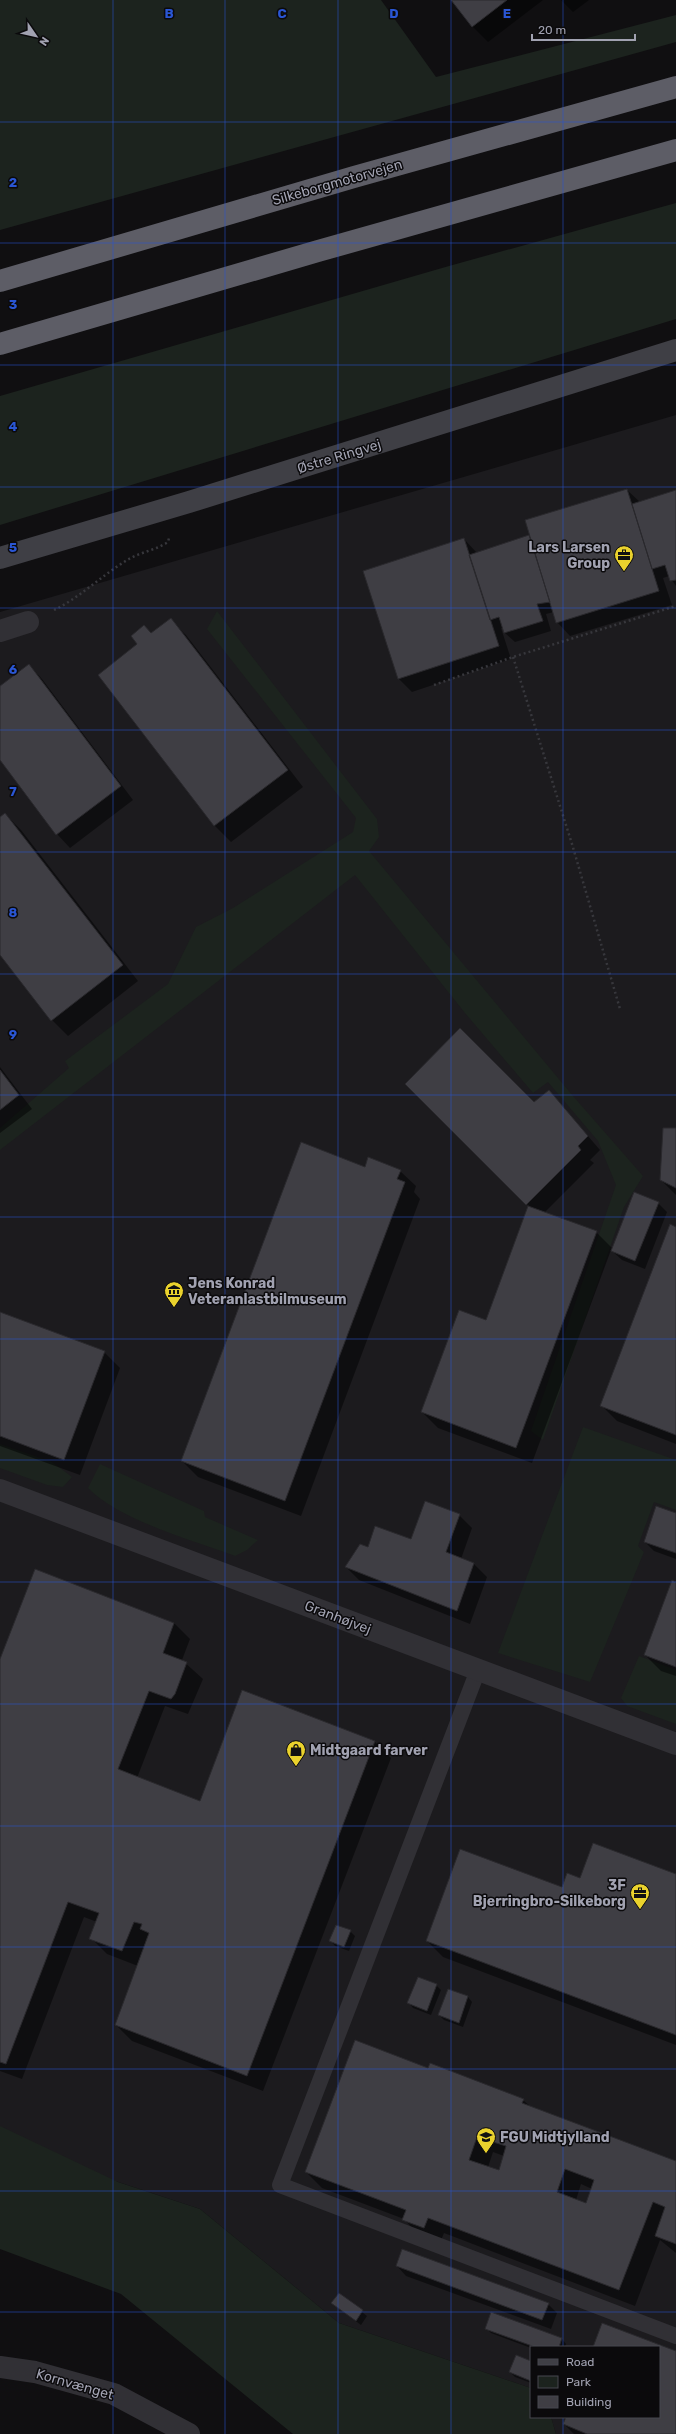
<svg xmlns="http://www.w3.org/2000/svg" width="676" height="2434" font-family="Rubik,sans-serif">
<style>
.built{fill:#1c1b1e}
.green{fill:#1c231e}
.shadow{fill:#0007;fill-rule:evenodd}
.building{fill:#3f3e44;stroke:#2a292d;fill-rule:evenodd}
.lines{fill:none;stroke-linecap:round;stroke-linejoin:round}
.path{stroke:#37373c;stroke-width:2.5;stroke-dasharray:2 3;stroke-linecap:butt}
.lane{stroke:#313035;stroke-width:16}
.street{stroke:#313035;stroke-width:22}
.secondary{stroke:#3f3f45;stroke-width:22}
.highway{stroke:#5d5d66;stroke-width:22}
.grid{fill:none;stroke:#2a56d4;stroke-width:1;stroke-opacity:0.55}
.labels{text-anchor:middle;stroke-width:3;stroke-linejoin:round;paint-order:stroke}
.street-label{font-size:14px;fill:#a1a2b1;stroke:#0b0a0c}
.poi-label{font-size:14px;font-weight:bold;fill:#a1a2b1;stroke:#0b0a0c;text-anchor:start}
.grid-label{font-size:13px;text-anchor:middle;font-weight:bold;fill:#2a56d4;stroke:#0b0a0c;stroke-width:3;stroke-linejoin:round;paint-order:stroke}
</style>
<rect width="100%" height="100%" fill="#100f11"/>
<path class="built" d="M676 415V2434H556L551 2417H659V2347H531V2388L339 2323 200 2209 0 2143V612Z"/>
<path class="green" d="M0 0H381L436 77 676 15V42L0 230Z
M676 203V319L0 525V396L449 266Z
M217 611 377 819 379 837 369 851 573 1096 643 1176 624 1207 543 1440 531 1431 616 1185 598 1141 548 1082 533 1093 465 1013 355 875 0 1150V1128L69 1068 65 1061 168 984 196 927 233 908 353 832 356 818 207 629Z
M583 1427 676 1460V1510L654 1502 638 1546 644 1552 590 1682 498 1653Z
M0 1444 52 1462 72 1477 63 1487 47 1485 0 1468Z
M100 1464 204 1511 205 1517 258 1540 247 1550 235 1556C192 1540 119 1520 88 1488Z
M639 1656 676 1670V1724L627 1706 621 1698Z
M0 2126 118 2182 200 2209 339 2323 531 2388V2417H551L556 2434H293L121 2294 0 2249Z"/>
<path class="shadow" d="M452 0H543L488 42 472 26Z
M561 0H589L573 12Z
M627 490 640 502 676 491V586L669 576 663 578 672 605 570 636 557 622 554 612 546 614 551 631 515 642 505 633 504 628H501L511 659 412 692 399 679 464 539 477 553 529 536 532 539Z
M170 620 186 635 303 787 231 842 215 826 99 675 138 644 144 626 152 634Z
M29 665 42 679 133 800 70 848 57 834 0 759V687Z
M5 814 21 830 138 981 68 1036 52 1020 0 953V818Z
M0 1067 32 1109 0 1133Z
M406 1084 534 1103 549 1091 600 1150 590 1160 594 1163 544 1213 596 1232 613 1249 658 1203 667 1212 645 1269 622 1260 611 1250 532 1463 438 1428 422 1412 487 1321 529 1206Z
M676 1129V1195L661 1180Z
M365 1168 400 1171 416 1186 414 1192 420 1199 301 1516 198 1477 182 1461Z
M676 1228V1444L617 1421 601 1405Z
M0 1313 104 1352 120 1368 80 1475 0 1446Z
M676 1514V1559L654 1551 645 1542Z
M459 1515 472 1528 461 1559 474 1564 487 1577 470 1624 359 1580 346 1567 368 1548 411 1541Z
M676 1583V1676L661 1671 645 1655Z
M174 1623 190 1639 182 1660 203 1679 188 1714 165 1706 137 1778 200 1802 375 1742 391 1758 263 2091 132 2041 116 2025 138 1966 107 1954 91 1938 97 1922 84 1917 22 2079 0 2071V1662Z
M676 1875V2045L443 1957 427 1941 581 1879Z
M350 1931 355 1936 349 1951 335 1946 331 1941Z
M436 1985 441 1990 431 2015 413 2008 409 2003Z
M449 1990 468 1997 472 2002 463 2027 444 2020 439 2015Z
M429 2069 523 2100 532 2108 676 2162V2253L660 2240 635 2306 444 2233 440 2243 419 2236 404 2219 322 2188 306 2172ZM493 2152 504 2156 500 2171 488 2167ZM581 2184 592 2189 586 2204 576 2200Z
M397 2266 548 2304 557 2313 551 2329 406 2276Z
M339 2294 367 2316 361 2325 337 2307Z
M603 2324 676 2352V2434H574L564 2424 567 2417H659V2347H594Z
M486 2328 562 2339 566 2344 565 2347 531 2348 491 2333Z
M531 2362V2383L515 2377 510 2372Z"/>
<path class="building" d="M451 0H507L472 27Z
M627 489 659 591 556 623 525 520Z
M676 490V580L670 581 665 565 652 569 632 504Z
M529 535 550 602 537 604 543 621 504 633 499 617 490 620 469 555Z
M464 538 499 646 398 679 363 571Z
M171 618 288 770 214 826 98 675 137 644 131 636 144 625 151 633Z
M29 664 121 786 56 835 0 760V686Z
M5 813 123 965 51 1021 0 955V817Z
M460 1028 534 1102 549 1090 588 1136 578 1146 581 1150 526 1205 405 1084Z
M0 1070 19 1095 0 1110Z
M663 1128H676V1188L660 1180Z
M301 1142 365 1167 368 1157 401 1170 397 1179 405 1182 285 1501 181 1461Z
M634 1192 659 1202 635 1261 611 1251Z
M528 1206 597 1231 516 1448 421 1412 459 1310 486 1320Z
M670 1224 676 1227V1435L600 1406Z
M0 1312 105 1351 64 1460 0 1436Z
M425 1501 460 1514 446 1552 474 1563 457 1611 345 1567 360 1544 368 1547 375 1526 411 1539Z
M656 1506 676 1513V1553L644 1542Z
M35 1569 174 1623 163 1653 187 1662 175 1694 171 1699 149 1691 118 1769 200 1801 242 1690 375 1741 247 2076 115 2025 149 1933 140 1929 142 1924 134 1922 122 1951 89 1939 99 1913 68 1902 6 2064 0 2062V1659Z
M672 1580 676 1582V1667L644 1655Z
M593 1843 676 1874V2035L426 1941 460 1849 562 1887 567 1873 580 1878Z
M336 1925 351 1930 344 1947 329 1941Z
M418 1977 437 1984 427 2011 407 2003Z
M448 1989 468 1996 459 2023 438 2015Z
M355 2040 428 2068 430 2063 524 2099 522 2103 676 2161V2244L655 2236 665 2207 653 2202 619 2290 428 2218 424 2228 402 2220 406 2210 305 2172ZM477 2137 506 2146 499 2170 469 2160ZM565 2169 594 2180 586 2203 557 2192Z
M402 2249 549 2303 542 2320 396 2266Z
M339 2293 363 2310 356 2321 331 2303Z
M491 2312 562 2338 559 2347H535L485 2329Z
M602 2323 676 2351V2434H587L563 2424 566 2417H659V2347H593Z
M516 2355 531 2361V2381L509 2372Z"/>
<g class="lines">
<path class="path" d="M54 610C81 597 103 574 129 559 141 552 156 550 168 542L169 538
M513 657 572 844 620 1009
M434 685 513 657 676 606"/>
<path class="lane" d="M478 1670 280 2185 676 2336"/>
<path class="street" d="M0 631 28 622
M0 1490 676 1744
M0 2367 35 2372 114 2394 189 2434"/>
<path class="secondary" d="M0 558 189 502 676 350"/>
<path class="highway" d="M0 281 354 177 676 87
M0 344 318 251 676 150"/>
</g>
<path class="grid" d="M113 0V2434M225 0V2434M338 0V2434M451 0V2434M563 0V2347M0 122H676M0 243H676M0 365H676M0 487H676M0 608H676M0 730H676M0 852H676M0 974H676M0 1095H676M0 1217H676M0 1339H676M0 1460H676M0 1582H676M0 1704H676M0 1826H676M0 1947H676M0 2069H676M0 2191H676M0 2312H676M563 2417V2434"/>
<defs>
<symbol id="office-pin" viewBox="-11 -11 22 30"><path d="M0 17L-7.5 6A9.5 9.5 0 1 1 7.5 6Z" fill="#ead22d" stroke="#0b0a0c"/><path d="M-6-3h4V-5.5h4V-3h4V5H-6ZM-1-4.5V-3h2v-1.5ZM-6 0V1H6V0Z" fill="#111"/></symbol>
<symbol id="museum-pin" viewBox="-11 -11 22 30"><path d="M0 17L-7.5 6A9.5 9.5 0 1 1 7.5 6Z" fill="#ead22d" stroke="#0b0a0c"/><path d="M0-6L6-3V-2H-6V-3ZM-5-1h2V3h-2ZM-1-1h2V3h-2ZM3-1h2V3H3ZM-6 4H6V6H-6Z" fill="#111"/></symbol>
<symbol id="shop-pin" viewBox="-11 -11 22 30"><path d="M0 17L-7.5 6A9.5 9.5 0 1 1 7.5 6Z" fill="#ead22d" stroke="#0b0a0c"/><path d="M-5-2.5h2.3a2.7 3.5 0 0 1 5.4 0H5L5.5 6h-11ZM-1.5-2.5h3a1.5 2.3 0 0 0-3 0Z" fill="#111"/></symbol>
<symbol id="school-pin" viewBox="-11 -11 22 30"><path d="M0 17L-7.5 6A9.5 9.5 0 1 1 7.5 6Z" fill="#ead22d" stroke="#0b0a0c"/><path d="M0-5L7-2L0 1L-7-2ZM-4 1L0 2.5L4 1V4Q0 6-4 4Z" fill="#111"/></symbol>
</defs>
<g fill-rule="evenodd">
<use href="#office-pin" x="613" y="544" width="22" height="30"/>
<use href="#museum-pin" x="163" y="1280" width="22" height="30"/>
<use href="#shop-pin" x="285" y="1739" width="22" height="30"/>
<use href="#office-pin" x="629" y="1882" width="22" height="30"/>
<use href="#school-pin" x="475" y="2126" width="22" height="30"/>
</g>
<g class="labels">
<g class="street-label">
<text transform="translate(337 182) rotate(-16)" y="5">Silkeborgmotorvejen</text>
<text transform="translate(339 456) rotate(-17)" y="5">Østre Ringvej</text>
<text transform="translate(338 1617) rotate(21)" y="5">Granhøjvej</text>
<text transform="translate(75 2384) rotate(16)" y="5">Kornvænget</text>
</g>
<g class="poi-label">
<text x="610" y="552" text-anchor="end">Lars Larsen<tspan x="610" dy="16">Group</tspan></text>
<text x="188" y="1288">Jens Konrad<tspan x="188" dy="16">Veteranlastbilmuseum</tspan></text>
<text x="310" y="1755">Midtgaard farver</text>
<text x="626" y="1890" text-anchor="end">3F<tspan x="626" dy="16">Bjerringbro-Silkeborg</tspan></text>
<text x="500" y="2142">FGU Midtjylland</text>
</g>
</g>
<g class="grid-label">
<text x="169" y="18">B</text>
<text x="282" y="18">C</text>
<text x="394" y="18">D</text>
<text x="507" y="18">E</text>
<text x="13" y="187">2</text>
<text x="13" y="309">3</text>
<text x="13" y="431">4</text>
<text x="13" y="552">5</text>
<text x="13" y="674">6</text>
<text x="13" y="796">7</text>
<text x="13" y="917">8</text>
<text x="13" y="1039">9</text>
</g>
<rect x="530" y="2346" width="130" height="72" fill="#0b0a0c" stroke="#47474e"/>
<rect x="538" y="2359" width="20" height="6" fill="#3f3f45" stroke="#47474e"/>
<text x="566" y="2366" font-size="12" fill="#a1a2b1">Road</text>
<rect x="538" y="2376" width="20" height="12" fill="#1c231e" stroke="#47474e"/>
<text x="566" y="2386" font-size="12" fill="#a1a2b1">Park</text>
<rect x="538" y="2396" width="20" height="12" fill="#3f3e44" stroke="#47474e"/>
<text x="566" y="2406" font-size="12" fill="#a1a2b1">Building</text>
<g transform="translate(36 36) rotate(124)" stroke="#0b0a0c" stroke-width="3" paint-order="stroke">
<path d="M0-3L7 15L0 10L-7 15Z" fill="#a1a2b1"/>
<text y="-6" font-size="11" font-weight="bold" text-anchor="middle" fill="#a1a2b1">N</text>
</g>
<path d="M532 34v6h103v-6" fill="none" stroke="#a1a2b1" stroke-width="2"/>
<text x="538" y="34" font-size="12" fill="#a1a2b1" stroke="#0b0a0c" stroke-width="3" paint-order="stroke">20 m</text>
</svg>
